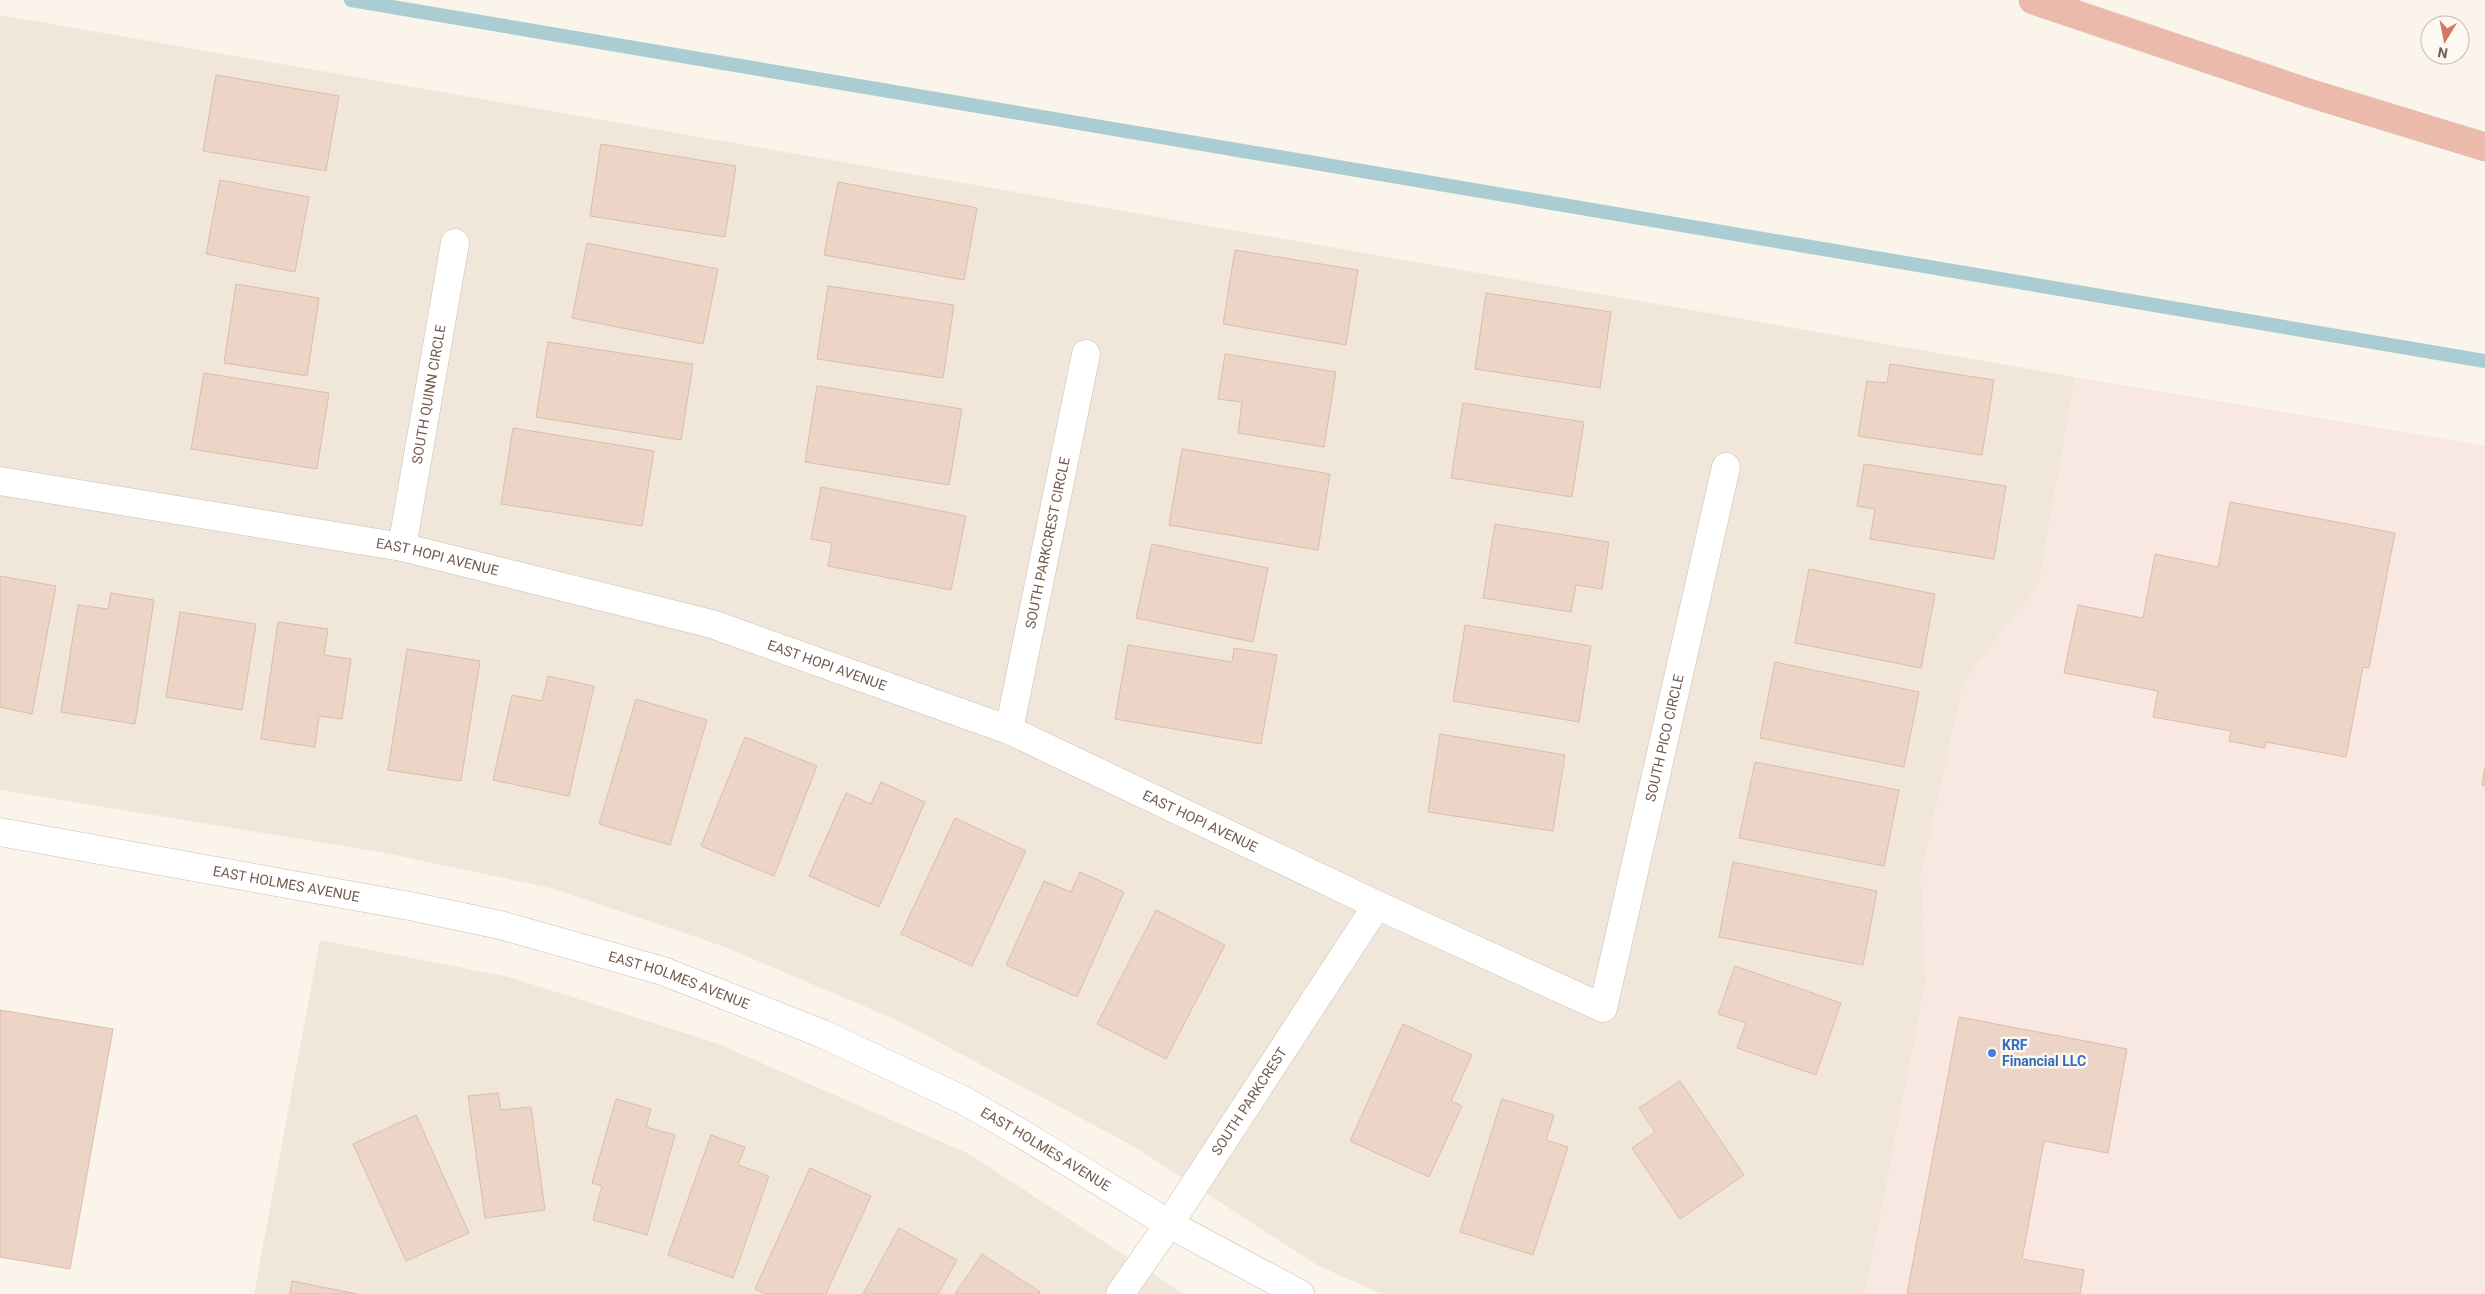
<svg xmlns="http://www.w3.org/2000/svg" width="2485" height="1294" font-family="Roboto,sans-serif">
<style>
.residential{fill:#f1e6da}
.commercial{fill:#f9e7e1}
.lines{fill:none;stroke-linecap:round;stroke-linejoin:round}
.stream{stroke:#a9cdd2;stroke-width:14}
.building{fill:#ecd5c6;stroke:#ddbca9}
.minor-casing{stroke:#cbbdb2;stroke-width:29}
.highway-casing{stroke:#d8d1ce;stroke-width:29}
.minor{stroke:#fff;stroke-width:28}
.highway{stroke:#ecbaaa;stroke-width:28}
.shop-dot{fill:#3f7fe0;stroke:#fdf8f1;stroke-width:2}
.labels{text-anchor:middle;stroke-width:5;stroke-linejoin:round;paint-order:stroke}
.street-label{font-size:14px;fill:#725c51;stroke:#fdf8f1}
.shop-label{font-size:14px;font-weight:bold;fill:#366cbe;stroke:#fdf8f1;text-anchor:start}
</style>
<rect width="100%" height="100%" fill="#faf4eb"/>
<path class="residential" d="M0 15 2075 377 2039 584 1964 681 1921 875 1926 981 1865 1294H1381L1317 1265 1133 1146 901 1022 725 947 551 888 380 852 0 790Z
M320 940 509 977 716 1043 969 1154 1184 1294H254Z"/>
<path class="commercial" d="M2075 377 2485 446V1294H1865L1926 981 1921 875 1964 681 2039 584Z"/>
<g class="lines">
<path class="stream" d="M351 0 2485 361"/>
</g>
<path class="building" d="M216 75 339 96 326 171 203 151Z
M601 144 736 166 725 237 590 216Z
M220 180 309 197 295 272 206 254Z
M838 182 977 208 964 280 824 255Z
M587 243 718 269 703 344 572 318Z
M1235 250 1358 270 1346 345 1223 324Z
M236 284 319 298 307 376 224 363Z
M828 286 954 305 943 378 817 359Z
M1486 293 1611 312 1600 388 1475 369Z
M548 342 693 364 681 440 536 417Z
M1225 354 1336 372 1324 447 1238 433 1242 402 1218 399Z
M1890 364 1994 380 1982 455 1858 436 1867 381 1887 383Z
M204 373 329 393 317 469 191 449Z
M817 386 962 409 949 485 805 462Z
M1463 403 1584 422 1572 497 1451 478Z
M513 428 654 451 642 526 501 504Z
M1182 449 1330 474 1318 550 1169 525Z
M1864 464 2006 486 1994 559 1870 539 1875 509 1857 506Z
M821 487 966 516 951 590 828 566 832 543 811 539Z
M2230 502 2395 533 2369 668 2363 667 2346 757 2266 742 2265 748 2229 741 2231 731 2153 717 2158 691 2064 673 2078 605 2143 618 2155 554 2218 567Z
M1495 524 1609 542 1602 589 1576 585 1571 612 1483 598Z
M1152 544 1268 568 1253 642 1136 618Z
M1809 569 1935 594 1921 668 1795 643Z
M0 576 56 586 32 714 0 707Z
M111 593 154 600 135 724 61 712 78 605 108 609Z
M180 612 256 624 242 710 166 697Z
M278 622 328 629 324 655 351 659 342 719 319 716 315 747 261 739Z
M1465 625 1591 646 1579 722 1453 701Z
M1128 645 1232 662 1234 648 1277 655 1261 744 1115 719Z
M407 649 480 661 461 781 388 770Z
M1775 662 1919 692 1904 767 1760 738Z
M548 676 594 686 569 796 493 780 512 695 542 701Z
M636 699 707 720 670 845 599 824Z
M1440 734 1565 755 1553 831 1428 812Z
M745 737 817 766 774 876 701 846Z
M1755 762 1899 790 1884 866 1739 838Z
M2485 767V786L2482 785Z
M881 782 925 802 879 907 809 876 846 793 871 804Z
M955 818 1026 851 972 966 901 934Z
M1733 862 1877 891 1863 965 1719 937Z
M1080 872 1124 892 1077 997 1006 965 1044 881 1071 892Z
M1156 910 1225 945 1166 1059 1097 1024Z
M1735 966 1841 1003 1816 1075 1737 1048 1746 1023 1718 1014Z
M0 1010 113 1029 70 1269 0 1257Z
M1959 1017 2127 1049 2108 1153 2044 1141 2022 1259 2084 1270 2080 1294H1907Z
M1403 1024 1472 1055 1451 1101 1462 1106 1429 1177 1350 1141Z
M1680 1081 1744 1175 1680 1219 1632 1148 1655 1132 1639 1108Z
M498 1093 501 1110 531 1107 545 1210 485 1218 468 1096Z
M616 1099 651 1109 646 1127 675 1135 647 1235 593 1220 602 1186 592 1183Z
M1502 1099 1554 1115 1546 1140 1568 1147 1533 1255 1460 1232Z
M416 1115 469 1233 406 1261 353 1144Z
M711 1135 745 1147 738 1165 769 1176 733 1278 668 1255Z
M810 1168 871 1196 826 1294H765L755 1289Z
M899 1228 957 1260 938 1294H863Z
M982 1254 1040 1292 1039 1294H955Z
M292 1281 357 1294H290Z"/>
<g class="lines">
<defs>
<g id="minor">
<path id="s1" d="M0 481 402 547 712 624 1009 730 1377 905 1603 1008 1726 467"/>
<path id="s2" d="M402 547 455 243"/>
<path id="s3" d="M1009 730 1086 354"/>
<path id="s4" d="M0 832 415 907 500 925 663 971 823 1034 963 1100 1019 1132 1169 1224 1300 1294"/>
<path id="s5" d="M1120 1294 1169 1224 1377 905"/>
</g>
<path id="highway" d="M2033 0 2309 93 2485 147"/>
</defs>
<use href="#minor" class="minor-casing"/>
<use href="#highway" class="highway-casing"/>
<use href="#minor" class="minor"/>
<use href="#highway" class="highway"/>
</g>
<circle class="shop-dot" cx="1992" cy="1053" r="5"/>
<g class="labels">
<g class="street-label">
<text dy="5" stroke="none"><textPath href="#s2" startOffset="155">SOUTH QUINN CIRCLE</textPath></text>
<text dy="5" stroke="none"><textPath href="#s3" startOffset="191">SOUTH PARKCREST CIRCLE</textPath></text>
<text dy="5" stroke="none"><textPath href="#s1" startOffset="444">EAST HOPI AVENUE</textPath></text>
<text dy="5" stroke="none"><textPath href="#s1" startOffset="849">EAST HOPI AVENUE</textPath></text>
<text dy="5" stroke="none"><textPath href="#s1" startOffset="1975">SOUTH PICO CIRCLE</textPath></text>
<text dy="5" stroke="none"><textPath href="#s1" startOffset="1254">EAST HOPI AVENUE</textPath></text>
<text dy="5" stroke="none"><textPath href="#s4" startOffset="291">EAST HOLMES AVENUE</textPath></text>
<text dy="5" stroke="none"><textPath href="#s4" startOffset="696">EAST HOLMES AVENUE</textPath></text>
<text dy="5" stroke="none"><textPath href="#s5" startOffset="232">SOUTH PARKCREST</textPath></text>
<text dy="5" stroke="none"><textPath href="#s4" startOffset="1101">EAST HOLMES AVENUE</textPath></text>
</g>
<g class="shop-label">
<text x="2002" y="1050">KRF<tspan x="2002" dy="16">Financial LLC</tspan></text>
</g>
</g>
<g transform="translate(2445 40) rotate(190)"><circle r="24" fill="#fdf8f1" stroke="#c5bab1"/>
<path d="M0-4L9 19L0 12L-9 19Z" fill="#d47861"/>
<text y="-8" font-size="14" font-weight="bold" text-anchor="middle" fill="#725c51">N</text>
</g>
</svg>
